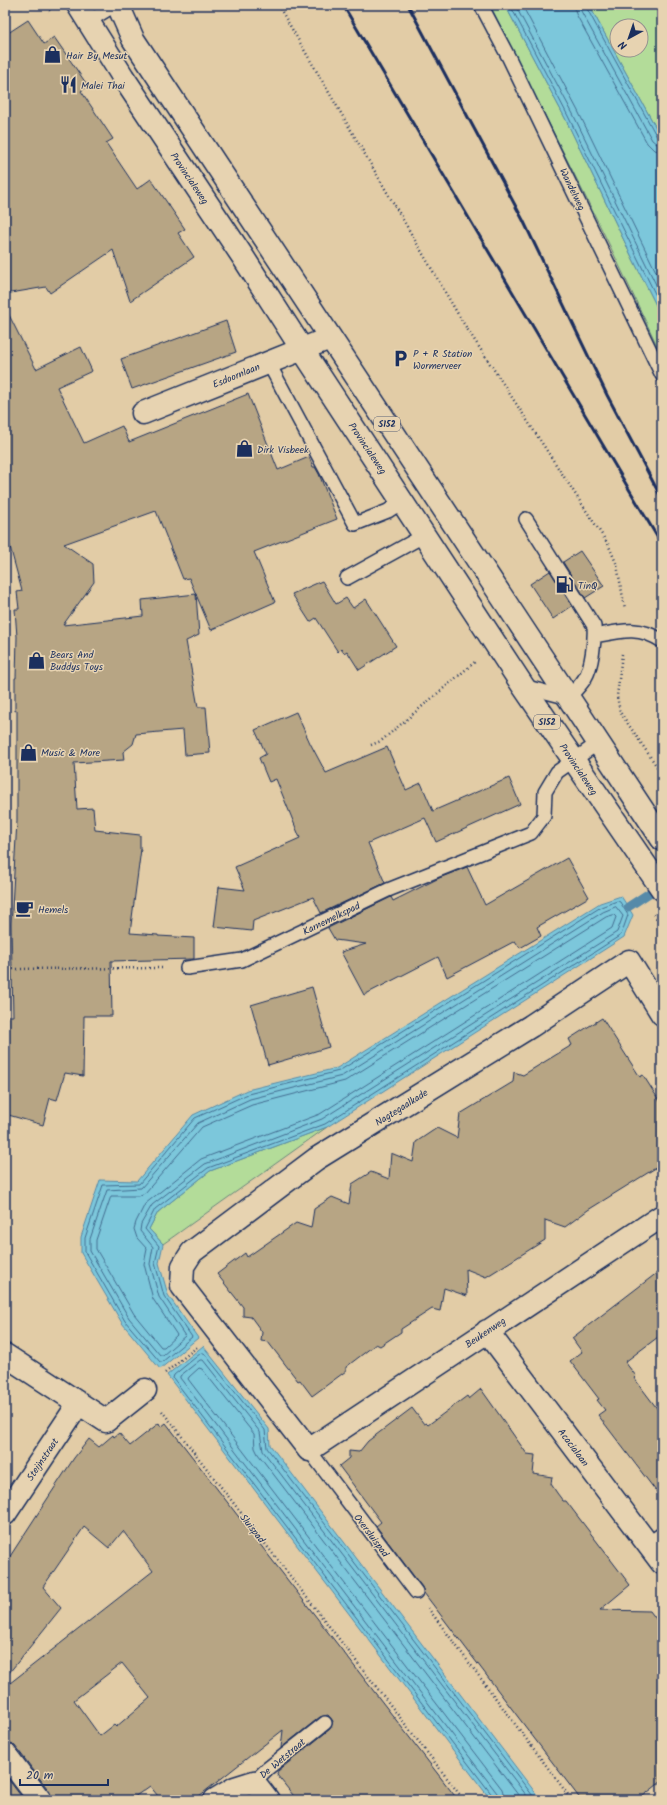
<svg xmlns="http://www.w3.org/2000/svg" width="667" height="1805" font-family="Kalam,sans-serif">
<style>
.green{fill:#b3dc99;stroke:#67867c;fill-rule:evenodd}
.water{fill:#7cc7db;stroke:#558aa9}
.lines{fill:none;stroke-linecap:round;stroke-linejoin:round}
.shore{stroke:#426c90;stroke-width:1}
.stream{stroke:#558aa9;stroke-width:9}
.building{fill:#b7a584;stroke:#1b2f5e;fill-rule:evenodd}
.lane-casing{stroke:#1b2f5e;stroke-width:16}
.street-casing{stroke:#1b2f5e;stroke-width:25}
.primary-casing{stroke:#1b2f5e;stroke-width:25}
.path{stroke:#1b2f5e;stroke-width:2.5;stroke-dasharray:1 3;stroke-linecap:butt}
.lane{stroke:#e7d3b1;stroke-width:13}
.street{stroke:#e7d3b1;stroke-width:22}
.primary{stroke:#e7d3b1;stroke-width:22}
.rail{stroke:#1b2f5e;stroke-width:3}
.labels{text-anchor:middle;stroke-width:3;stroke-linejoin:round;paint-order:stroke}
.shield{fill:#e7d3b1;stroke:#586077;stroke-width:1}
.shield-label{font-size:9px;font-weight:bold;fill:#1b2f5e}
.poi-label{font-size:10px;fill:#1b2f5e;stroke:#e7d3b1;text-anchor:start}
.street-label{font-size:10px;fill:#1b2f5e;stroke:#e7d3b1}
</style>
<rect width="100%" height="100%" fill="#e2cca6"/>
<filter id="ink" filterUnits="userSpaceOnUse"><feTurbulence type="fractalNoise" baseFrequency=".025" numOctaves="2"/><feDisplacementMap in="SourceGraphic" scale="8" xChannelSelector="R" yChannelSelector="G"/><feConvolveMatrix kernelMatrix="1 2 1 2 8 2 1 2 1" color-interpolation-filters="sRGB"/></filter>
<g filter="url(#ink)">
<path class="green" d="M490 5H505L565 118 631 255 662 317V356L611 248Z
M589 5H662V139ZM617 26H641V50H617Z
M327 1127 163 1244 149 1229 158 1212 210 1171Z"/>
<path class="water" d="M505 5H589L662 139V317L631 255 565 118Z
M621 896 633 915 624 937 327 1127 210 1171 158 1212 149 1229 163 1244 159 1263 168 1295 198 1338 160 1369 122 1323 81 1253V1237L100 1180 137 1181 193 1115 247 1090 337 1068 600 903Z
M203 1346 269 1429 270 1445 541 1800H491L167 1375Z"/>
<g class="lines">
<path class="shore" d="M510 5 568 116 662 308
M515 5 573 114 662 297
M522 5 578 111 662 284
M574 5 576 14 647 143 654 150 662 151
M580 5 581 11 652 140 657 144 662 145
M585 5 657 137 662 140
M618 901 620 902 628 915 621 935 325 1124 208 1168 155 1209 145 1229 159 1246 155 1263 164 1296 192 1337 162 1362H160L125 1321 85 1252V1238L103 1185 139 1184 195 1118 248 1094 339 1071 601 907Z
M616 907 623 916 617 932 322 1119 205 1164 152 1205 141 1224 140 1231 153 1247 150 1264 159 1297 185 1336 163 1355H160L129 1318 90 1251V1239L107 1190 141 1188 198 1123 250 1099 342 1076 603 912Z
M614 915 616 917 612 928 320 1114 201 1159 145 1204 136 1222 134 1229 137 1238 147 1249 144 1264 153 1299 177 1335 164 1347H161L134 1314 96 1249V1240L111 1196H138L145 1193 202 1127 252 1105 345 1081 606 917Z
M494 1800 493 1796 173 1378 174 1375 201 1353H204L265 1430 267 1448 536 1800
M499 1800 497 1793 180 1378V1376L200 1360H203L260 1432 263 1451 530 1800
M505 1800 502 1789 188 1379 189 1377 199 1368 202 1369 254 1434 255 1448 258 1454 522 1800"/>
<path class="stream" d="M628 907 660 886"/>
</g>
<path class="building" d="M28 20 44 44 54 37 88 86 81 91 113 139 106 143 137 189 151 179 185 229 178 233 194 257 130 301 113 250 50 293 46 287 5 294V35Z
M5 307 36 369 81 347 92 371 57 387 84 443 122 426 129 442 248 394 278 470 309 457 313 467H315L319 474 337 519 254 552 275 602 211 630 189 578 183 579 156 511 64 544 93 564 94 582 63 625 143 616 142 600 196 594 199 635 186 641 198 707H206L210 753 185 755 183 730 136 734 133 744 123 752 124 760 74 763 77 809 93 808 95 830 140 835V849H141L130 933 158 935V936L194 938V959L111 961 112 1016H84L83 1076 65 1073 57 1100 50 1098 43 1125 5 1114V1016H13L11 924 17 821V710L15 711V678H16L17 637 15 609H19L17 592 22 591 5 528Z
M226 321 236 352 132 389 121 359Z
M580 551 604 586 585 598 563 562Z
M550 571 572 606 553 619 530 584Z
M322 581 336 604 346 598 353 608 366 599 396 646 359 670 347 651 344 653 341 649 338 652 316 618 310 622 292 594Z
M296 712 310 743 326 773 387 747 406 790 421 783 433 811 509 778 520 804 436 842 425 818 368 843 385 883 321 913 313 897 253 921 252 931 214 927 219 887 245 890 235 867 300 838 276 779 269 782 259 758 266 754 255 730Z
M567 858 589 897 537 927 541 936 520 948 515 941 447 977 438 957 364 995 341 952 366 944 335 940 328 928 391 897 393 901 439 878 467 867 485 905Z
M312 987 329 1047 268 1065 251 1005Z
M602 1018 640 1077 643 1075 662 1105V1164L588 1210 565 1227 545 1220V1240L486 1277 466 1269 467 1296 444 1288 440 1311 432 1309 401 1329V1332L380 1346 376 1344 346 1367V1371L312 1396 300 1380 298 1381 268 1342 261 1341 262 1332 251 1317 243 1316V1307L217 1274 245 1253 247 1257 296 1223 311 1228 314 1209 332 1197 349 1204 352 1184 371 1172 389 1179 391 1153 413 1162 416 1142 437 1128 457 1138 460 1114 513 1082 514 1072 523 1075 572 1045 569 1039Z
M662 1269V1334L625 1362 636 1376 634 1378 662 1415V1499L598 1415 605 1410 597 1400 599 1399 570 1361 582 1352 572 1338Z
M481 1389 527 1454 535 1455 533 1474 552 1477 551 1484 557 1493 563 1501H566L630 1585 600 1610 650 1611 662 1627V1781L638 1800H581L424 1593 422 1587 376 1526 381 1522 339 1466 349 1458V1451L359 1452 368 1441 412 1408 424 1424 426 1423 428 1425 467 1396 469 1399Z
M159 1423 161 1427 166 1423 458 1800H297L277 1775 278 1771 330 1729 333 1721 328 1715 320 1717 281 1748 283 1730 194 1800H161L150 1786 130 1800H52L50 1792 15 1746 10 1743 5 1742V1687L153 1571 123 1531 109 1548 84 1527 43 1587 61 1608 5 1678V1564L74 1458 89 1439 99 1447 113 1435 114 1437 119 1433 130 1446ZM122 1663 150 1698 116 1727 114 1725 100 1736 74 1700Z
M5 1775 24 1800H5Z"/>
<g class="lines">
<defs>
<path id="lane" d="M481 5 509 58 662 375
M87 22 115 5
M268 362 355 524 388 511 403 501
M347 578 425 535
M595 636C620 631 639 625 662 641
M523 686 569 698C574 691 581 685 585 678 592 667 595 639 594 626L526 519
M187 968 242 960 388 890 531 833 544 816 545 792 557 772 598 743
M309 1450 416 1592
M648 1544 662 1534
M254 1782 267 1769 325 1723"/>
<path id="street" d="M143 413 330 338
M662 1014 629 961 531 1026 316 1159 192 1252 183 1266 182 1286 309 1450 662 1216
M487 1331 662 1563
M5 1355 106 1421 145 1390
M5 1514 79 1403
M5 1754 40 1800
M215 1800 235 1788 254 1782 268 1800"/>
<path id="primary" d="M78 5 123 77 243 257 302 349 523 686 662 889
M118 5 133 39 662 839"/>
</defs>
<use href="#lane" class="lane-casing"/>
<use href="#street" class="street-casing"/>
<use href="#primary" class="primary-casing"/>
<path class="path" d="M43 5 52 12
M278 5 462 321 608 544 617 565 625 609
M622 654 617 696 620 712 662 774
M371 745 381 741 476 661
M654 914 662 928
M5 969 165 968
M165 1373 197 1347
M162 1411 464 1800
M428 1608 572 1800"/>
<use href="#lane" class="lane"/>
<use href="#street" class="street"/>
<use href="#primary" class="primary"/>
<path class="rail" d="M343 5 662 545
M408 5 523 220 607 395 662 499"/>
</g>
</g>
<defs>
<symbol id="shop-bare" viewBox="-9 -9 18 18"><path d="M-5-2.5h2.3a2.7 3.5 0 0 1 5.4 0H5L5.5 6h-11ZM-1.5-2.5h3a1.5 2.3 0 0 0-3 0Z" fill="#1b2f5e" stroke="#e7d3b1" stroke-width="2.5" paint-order="stroke"/></symbol>
<symbol id="restaurant-bare" viewBox="-9 -9 18 18"><path d="M-5-6h1v4h1v-4h1v4h1v-4h1v5L-1.5 .5V6h-2V.5L-5-1ZM5-6V6H3V1.5H1.5Q1.5-4 5-6Z" fill="#1b2f5e" stroke="#e7d3b1" stroke-width="2.5" paint-order="stroke"/></symbol>
<symbol id="parking-bare" viewBox="-9 -9 18 18"><path d="M-3.5-5.5H1a3.5 3.5 0 0 1 0 7H-1V5.5H-3.5ZM-1-3.4V-.6H.8a1.4 1.4 0 0 0 0-2.8Z" fill="#1b2f5e" stroke="#e7d3b1" stroke-width="2.5" paint-order="stroke"/></symbol>
<symbol id="fuel-bare" viewBox="-9 -9 18 18"><path d="M-5.5-6h7V0h2V4h1.3V-2.5L3-4.5l.8-.8L6-3V5H2.5V1h-1V6h-7ZM-4.2-4.7v3.2H.2V-4.7Z" fill="#1b2f5e" stroke="#e7d3b1" stroke-width="2.5" paint-order="stroke"/></symbol>
<symbol id="cafe-bare" viewBox="-9 -9 18 18"><path d="M-5.5-4.5H6V0H3Q3 3.5 0 3.5H-2.5Q-5.5 3.5-5.5 0ZM3-3.2v2h1.7v-2ZM-6 4.5H4V6H-6Z" fill="#1b2f5e" stroke="#e7d3b1" stroke-width="2.5" paint-order="stroke"/></symbol>
</defs>
<g fill-rule="evenodd">
<use href="#shop-bare" x="40" y="42" width="25" height="25"/>
<use href="#restaurant-bare" x="56" y="72" width="25" height="25"/>
<use href="#parking-bare" x="388" y="346" width="25" height="25"/>
<use href="#shop-bare" x="232" y="436" width="25" height="25"/>
<use href="#fuel-bare" x="552" y="572" width="25" height="25"/>
<use href="#shop-bare" x="24" y="648" width="25" height="25"/>
<use href="#shop-bare" x="16" y="740" width="25" height="25"/>
<use href="#cafe-bare" x="12" y="896" width="25" height="25"/>
</g>
<g class="labels">
<g class="shield">
<rect x="374" y="417" width="26" height="14" rx="3"/>
<rect x="534" y="715" width="26" height="14" rx="3"/>
</g>
<g class="shield-label">
<text x="387" y="427">S152</text>
<text x="547" y="725">S152</text>
</g>
<g class="poi-label">
<text x="66" y="59">Hair By Mesut</text>
<text x="81" y="89">Malei Thai</text>
<text x="413" y="357">P + R Station<tspan x="413" dy="12">Wormerveer</tspan></text>
<text x="257" y="453">Dirk Visbeek</text>
<text x="578" y="589">TinQ</text>
<text x="50" y="658">Bears And<tspan x="50" dy="12">Buddys Toys</tspan></text>
<text x="41" y="756">Music &amp; More</text>
<text x="38" y="913">Hemels</text>
</g>
<g class="street-label">
<text transform="translate(190 178) rotate(56)" y="4">Provincialeweg</text>
<text transform="translate(573 189) rotate(64)" y="4">Wandelweg</text>
<text transform="translate(236 375) rotate(-22)" y="4">Esdoornlaan</text>
<text transform="translate(368 448) rotate(56)" y="4">Provincialeweg</text>
<text transform="translate(579 769) rotate(56)" y="4">Provincialeweg</text>
<text transform="translate(331 918) rotate(-26)" y="4">Karnemelkspad</text>
<text transform="translate(401 1107) rotate(-32)" y="4">Nagtegaalkade</text>
<text transform="translate(485 1332) rotate(-34)" y="4">Beukenweg</text>
<text transform="translate(574 1447) rotate(53)" y="4">Acacialaan</text>
<text transform="translate(42 1459) rotate(-56)" y="4">Steijnstraat</text>
<text transform="translate(253 1528) rotate(52)" y="4">Sluispad</text>
<text transform="translate(372 1535) rotate(53)" y="4">Oversluispad</text>
<text transform="translate(282 1758) rotate(-40)" y="4">De Wetstraat</text>
</g>
</g>
<rect width="667" height="1805" fill="none" stroke="#e7d3b1" stroke-width="20"/>
<rect x="10" y="10" width="647" height="1785" fill="none" stroke="#1b2f5e" stroke-width="1.5" filter="url(#ink)"/>
<g transform="translate(629 38) rotate(220)"><circle r="19" fill="#e7d3b1" stroke="#959190"/>
<path d="M0-3L7 15L0 10L-7 15Z" fill="#1b2f5e"/>
<text y="-6" font-size="11" font-weight="bold" text-anchor="middle" fill="#1b2f5e">N</text>
</g>
<path d="M20 1779v6h88v-6" fill="none" stroke="#1b2f5e" stroke-width="2"/>
<text x="26" y="1779" font-size="12" fill="#1b2f5e" stroke="#e7d3b1" stroke-width="3" paint-order="stroke">20 m</text>
</svg>
